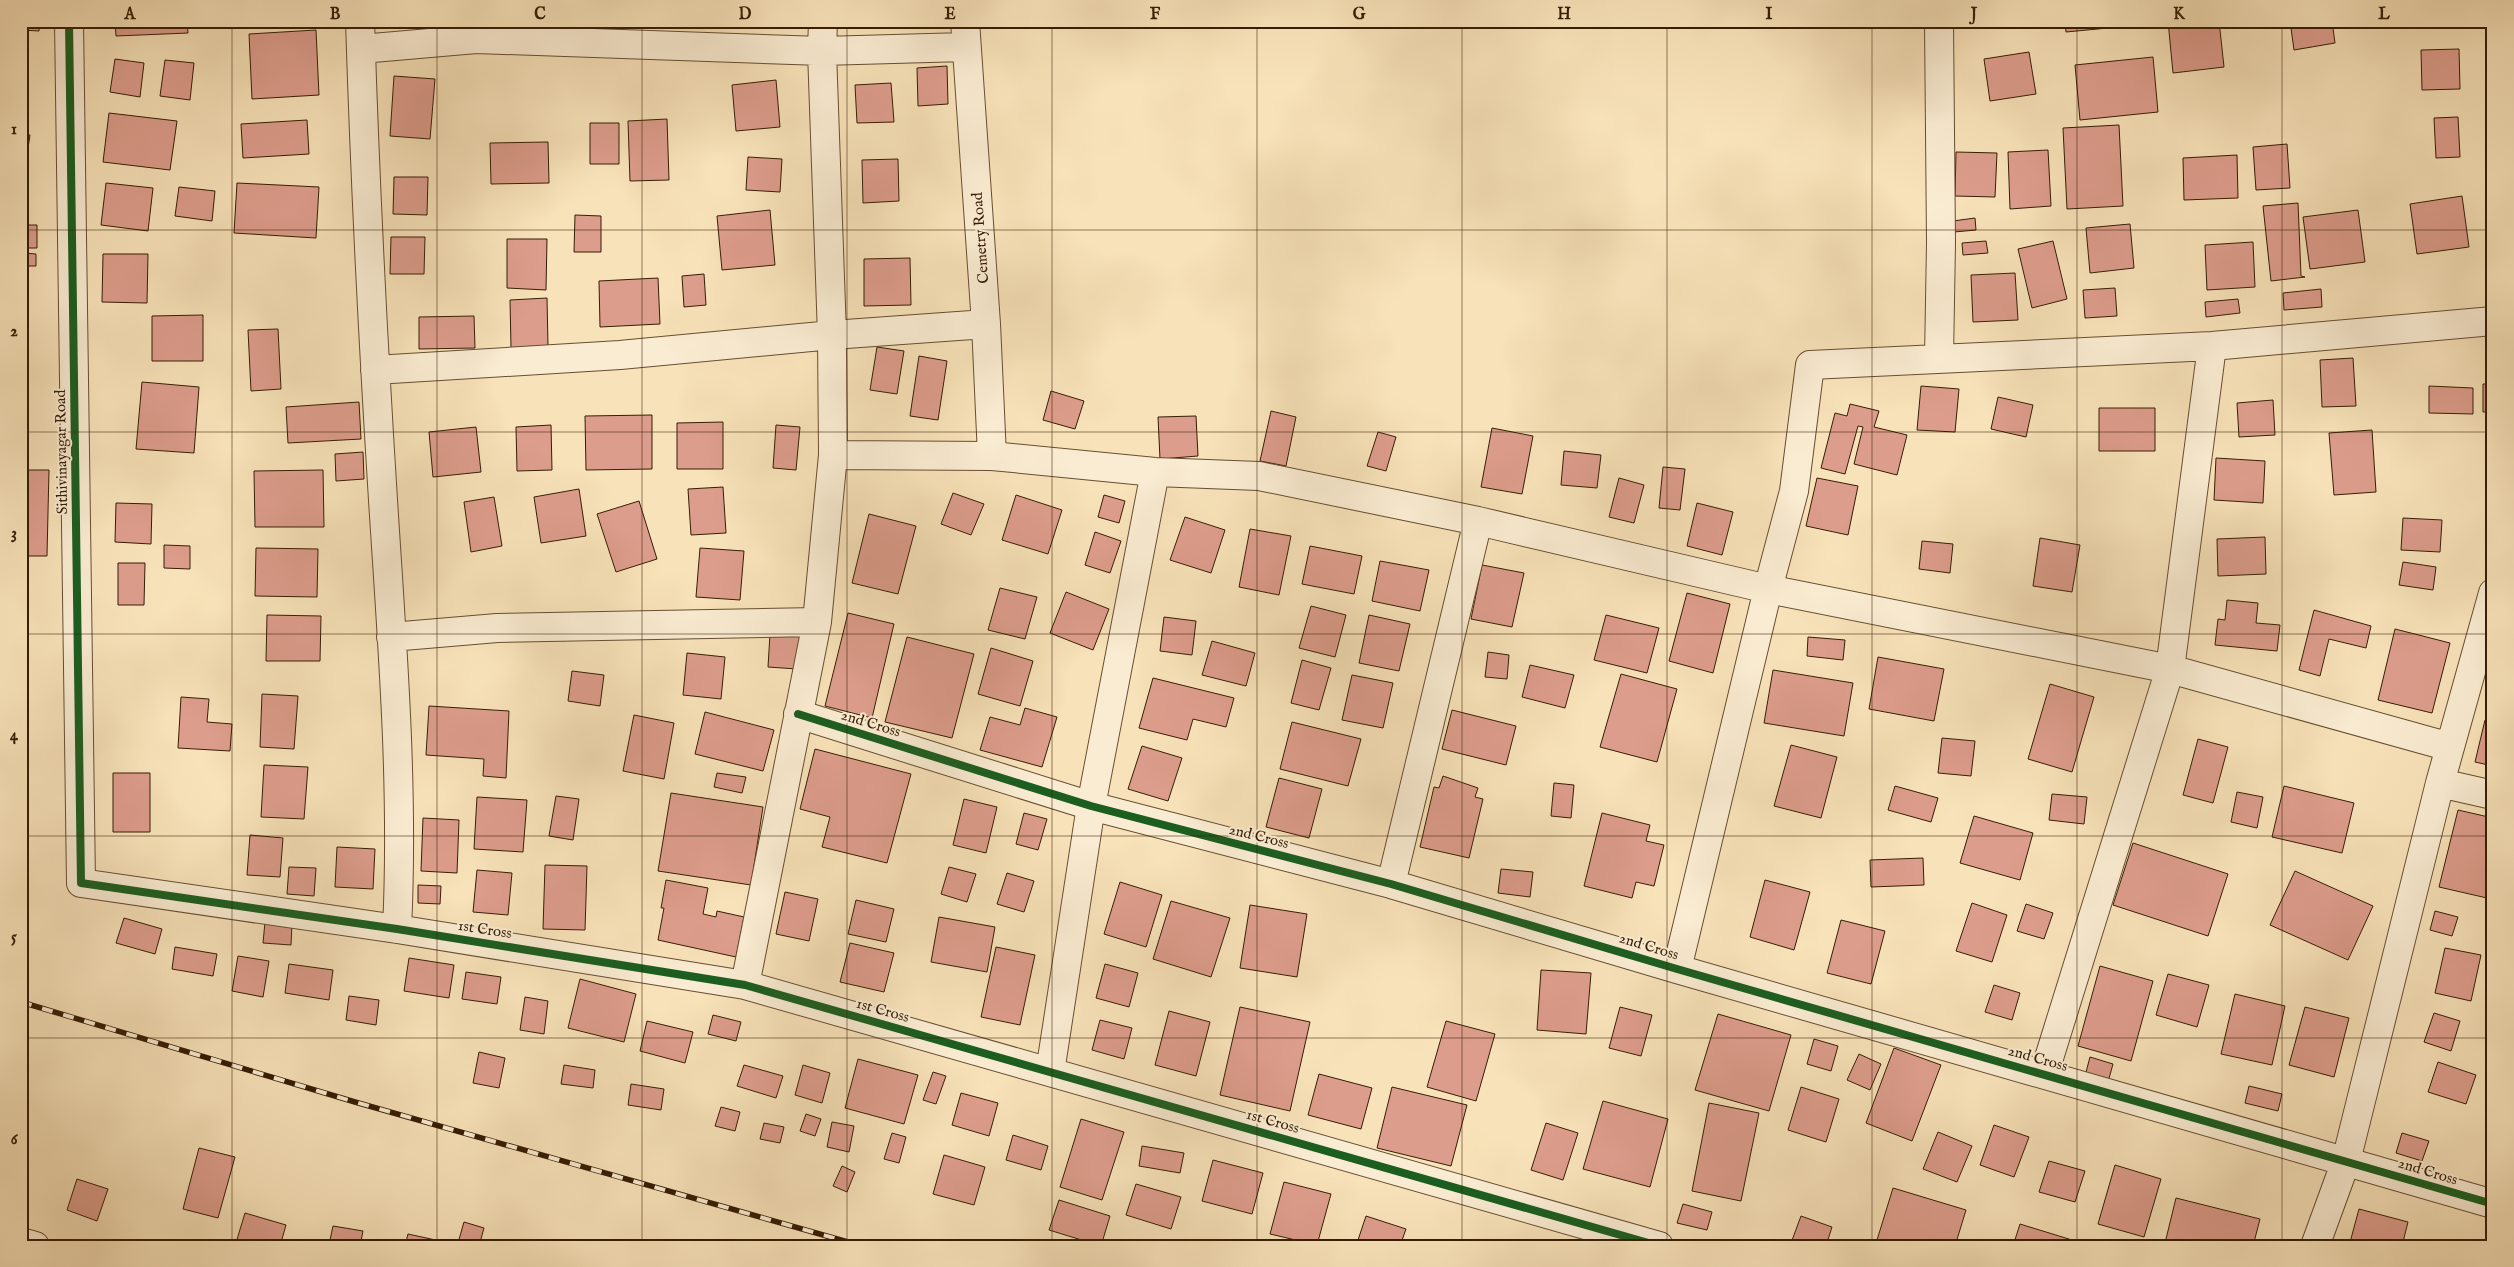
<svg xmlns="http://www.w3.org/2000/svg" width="2514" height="1267" font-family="'IM FELL English',serif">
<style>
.building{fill:#dd9d8c;stroke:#361d04}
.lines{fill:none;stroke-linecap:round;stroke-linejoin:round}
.minor-casing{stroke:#664e31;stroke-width:30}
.minor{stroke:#faecd2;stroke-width:28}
.rail-casing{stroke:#361d04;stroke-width:5.5}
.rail{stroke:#faecd2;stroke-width:4;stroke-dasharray:11;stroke-linecap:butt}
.cycleway-casing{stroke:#faecd2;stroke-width:11}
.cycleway{stroke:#1b5e20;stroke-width:8}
.grid{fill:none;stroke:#361d04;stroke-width:1;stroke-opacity:0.55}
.labels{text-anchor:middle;stroke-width:4;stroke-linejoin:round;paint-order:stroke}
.street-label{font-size:15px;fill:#361d04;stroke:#faecd2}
.neatline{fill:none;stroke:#361d04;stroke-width:2}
.grid-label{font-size:16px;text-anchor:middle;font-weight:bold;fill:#361d04}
</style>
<rect width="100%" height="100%" fill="#f8e2b9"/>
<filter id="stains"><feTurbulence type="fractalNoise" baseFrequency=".004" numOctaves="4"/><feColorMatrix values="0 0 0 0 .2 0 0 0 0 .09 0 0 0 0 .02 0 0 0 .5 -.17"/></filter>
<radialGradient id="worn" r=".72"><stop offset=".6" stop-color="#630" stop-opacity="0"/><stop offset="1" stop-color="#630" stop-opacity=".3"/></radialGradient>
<path class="building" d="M21 21H40L39 31 21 30Z
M115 21H187L188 33 116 36Z
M409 21H459L458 29 408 26Z
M733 21H773V23H733Z
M2065 21H2107L2108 28 2066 32Z
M2168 21H2219L2224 67 2173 73Z
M2290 21H2332L2335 43 2294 50Z
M2369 21H2448L2370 28Z
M316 30 319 95 252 99 249 34Z
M2459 49 2460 89 2422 90 2421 50Z
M2029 52 2036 94 1990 101 1984 59Z
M2153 57 2158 112 2080 120 2075 65Z
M115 59 144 63 140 97 110 92Z
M165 60 194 63 190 100 160 96Z
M947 66 948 104 918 106 917 68Z
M394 76 435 79 430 139 390 136Z
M776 80 780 127 736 131 732 85Z
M891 83 894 122 857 123 855 85Z
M109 113 177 121 170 170 103 162Z
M2458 117 2460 157 2436 158 2434 118Z
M667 119 669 180 630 181 628 121Z
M307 120 309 154 243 158 241 124Z
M590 123H619V164H590Z
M2119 125 2123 206 2067 209 2063 128Z
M21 134 30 135 26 161H21Z
M548 142 549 183 491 184 490 143Z
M2287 144 2290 188 2256 190 2253 147Z
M2048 150 2051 206 2010 209 2008 152Z
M1956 152 1997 153 1995 197 1955 196Z
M2237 155 2238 198 2184 200 2183 158Z
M748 157 782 159 780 192 746 190Z
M898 159 899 201 863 203 862 160Z
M394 177H428L427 215 393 214Z
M106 183 153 188 148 231 101 225Z
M237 183 319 187 316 238 234 233Z
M179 187 215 191 212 221 175 216Z
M2462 196 2469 247 2417 254 2410 204Z
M2298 203 2301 276 2305 277 2271 281 2263 206Z
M770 210 775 265 722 270 717 216Z
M2358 210 2365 262 2310 269 2303 217Z
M575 215 601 216V252H574Z
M1975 218 1976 230 1954 232 1953 221Z
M2130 224 2134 268 2090 273 2086 228Z
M23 225H37V248H24Z
M391 237H425L424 274H390Z
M507 239H547L546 290 507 288Z
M1986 241 1988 253 1963 255 1962 243Z
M2053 241 2067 299 2032 308 2018 249Z
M2253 242 2255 287 2207 290 2205 245Z
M24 253 36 254V266H23Z
M103 254H148L147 303 102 302Z
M910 258 911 305 864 306V259Z
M2015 273 2018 320 1973 322 1971 275Z
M704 274 706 305 684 307 682 276Z
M658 278 660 324 600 327 599 281Z
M2115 288 2117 316 2085 318 2083 290Z
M2321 289 2322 307 2284 310 2283 293Z
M547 298 548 346 511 348 510 300Z
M2238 299 2240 313 2206 317 2205 302Z
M203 315V361H152V316Z
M474 316 475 348 419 349V317Z
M278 329 281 389 251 391 248 330Z
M21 343 28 344 26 373H21Z
M877 347 904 351 897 394 870 390Z
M919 356 947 361 938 420 910 416Z
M2353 358 2356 406 2322 407 2320 360Z
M142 382 199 387 194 453 136 449Z
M2483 384H2493V412H2483Z
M1921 386 1959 389 1955 432 1917 430Z
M2429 386 2473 388V414L2429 413Z
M1051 391 1084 401 1075 429 1043 420Z
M1998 397 2033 405 2026 437 1991 429Z
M2273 400 2275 435 2239 437 2237 403Z
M359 402 361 439 288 443 286 407Z
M1850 404 1879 411 1874 427 1907 435 1897 475 1854 464 1863 427 1858 426 1845 474 1821 468 1835 413 1847 416Z
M2099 408H2155V451H2099Z
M1271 411 1296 417 1286 466 1260 461Z
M652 415V469L586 470 585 416Z
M1196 416 1198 456 1160 459 1158 417Z
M723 422V469H677V423Z
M551 425 552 470 517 471 516 427Z
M776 425 800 427 796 470 773 468Z
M476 427 481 472 433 477 429 432Z
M1492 428 1533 436 1522 494 1481 487Z
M2372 430 2376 492 2334 495 2329 433Z
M1378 432 1396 437 1386 471 1367 466Z
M1564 451 1601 455 1597 488 1561 485Z
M363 452 364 479 336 481 335 454Z
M2216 458 2265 461 2263 503 2214 500Z
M1663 467 1685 469 1680 510 1659 508Z
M21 470H49L47 556H21Z
M323 470 324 527H255L254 471Z
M1619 478 1644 485 1634 523 1609 517Z
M1817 478 1858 486 1848 535 1806 526Z
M723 487 726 533 691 535 688 489Z
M579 489 586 536 541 543 534 497Z
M953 493 984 504 971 535 941 524Z
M1016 495 1062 510 1048 554 1002 540Z
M1104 495 1125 501 1119 523 1098 517Z
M494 497 502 546 471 552 464 502Z
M639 501 657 559 616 572 597 514Z
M116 503 152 504 151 544 115 542Z
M1697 503 1733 512 1722 555 1687 546Z
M869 514 916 526 898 594 852 583Z
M1185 517 1225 530 1211 573 1170 560Z
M2403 518 2442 520 2440 552 2401 550Z
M1250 529 1291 536 1279 595 1239 587Z
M1095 532 1121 541 1110 573 1085 565Z
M2265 537 2266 574 2218 576 2217 539Z
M2040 538 2080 545 2072 592 2033 586Z
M1922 541 1953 544 1950 573 1919 569Z
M164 545 190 546V569L164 568Z
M1310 546 1362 556 1354 594 1302 584Z
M256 548 318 549 317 597 255 596Z
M700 548 744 551 740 600 696 597Z
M1380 561 1429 570 1420 611 1372 601Z
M2403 562 2436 567 2433 590 2399 585Z
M118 563H145L144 605H118Z
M1482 565 1524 573 1512 627 1471 619Z
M1000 588 1037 597 1025 639 988 630Z
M1066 592 1109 609 1093 650 1050 633Z
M1687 593 1730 604 1713 673 1669 661Z
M2227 600 2258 603 2256 623 2280 625 2277 651 2215 645 2218 619 2225 620Z
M1311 606 1346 615 1335 657 1299 648Z
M2314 610 2371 626 2366 648 2329 639 2320 676 2299 670Z
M848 613 894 624 872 718 825 706Z
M267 615 321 616 320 661H266Z
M1369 615 1410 624 1399 671 1359 663Z
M1606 615 1659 628 1647 673 1594 660Z
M1164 617 1196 621 1192 655 1160 651Z
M2395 629 2450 643 2432 713 2378 700Z
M770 634 800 636 797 669 768 667Z
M907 637 974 654 952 738 885 722Z
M1808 637 1845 640 1843 660 1807 656Z
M1212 641 1255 653 1246 686 1202 675Z
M991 648 1033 661 1020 706 978 694Z
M1488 652 1509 655 1507 679 1485 677Z
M687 653 725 657 721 699 683 695Z
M1878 657 1944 669 1934 721 1869 709Z
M1302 660 1331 668 1319 710 1291 703Z
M1530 665 1574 675 1565 708 1522 697Z
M1773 670 1853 683 1844 736 1764 723Z
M572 671 604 675 600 706 568 701Z
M1621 674 1677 689 1657 762 1600 747Z
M1352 675 1393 683 1383 728 1342 720Z
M1153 678 1234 698 1226 727 1193 719 1187 740 1139 728Z
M2050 684 2094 697 2072 772 2028 759Z
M262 694 298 696 294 749 260 747Z
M181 697 209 699 207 722 232 724 230 751 178 748Z
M429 706 509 711 506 778 483 776 484 759 426 755Z
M1025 708 1057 717 1042 767 980 750 990 717 1020 725Z
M1452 710 1516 726 1506 765 1442 749Z
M705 712 774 730 763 771 695 754Z
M634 715 674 723 664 779 623 771Z
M2485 720 2493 722V766L2475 762Z
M1292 722 1361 739 1348 786 1280 769Z
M1942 738 1975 741 1971 776 1938 773Z
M2198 739 2228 747 2213 803 2183 795Z
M1791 745 1837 757 1821 818 1774 806Z
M1142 746 1182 758 1168 801 1128 789Z
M815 749 911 774 887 863 822 847 830 817 800 809Z
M264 765 308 767 304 819 261 817Z
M113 773H150V832H113Z
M717 773 746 777 742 793 714 787Z
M1443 776 1478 788 1475 797 1483 799 1469 858 1420 847 1434 787 1439 788Z
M1279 778 1322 789 1309 838 1266 827Z
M1554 783 1574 785 1571 818 1551 816Z
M1895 786 1938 798 1931 822 1888 810Z
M2284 786 2354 803 2342 853 2272 837Z
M2237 792 2263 797 2257 828 2231 822Z
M671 793 763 807 751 885 658 871Z
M2052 794 2087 797 2084 824 2049 820Z
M556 796 579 799 573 840 549 836Z
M477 797 527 800 523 852 474 849Z
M964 799 997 807 986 853 953 845Z
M2458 810 2493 818V875L2487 898 2439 887Z
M1024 813 1047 819 1038 850 1016 844Z
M1602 813 1650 825 1646 841 1664 845 1654 886 1636 882 1632 898 1584 886Z
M1974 816 2033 833 2020 880 1960 863Z
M423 818 459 820 457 873 421 871Z
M21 820 27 822 22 853H21Z
M250 835 283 838 280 877 247 875Z
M2133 843 2228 874 2208 936 2113 905Z
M337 847 375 849 373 889 335 887Z
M1923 858 1924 885 1871 887 1870 860Z
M545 865 587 866 585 930 543 929Z
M289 867 316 868 314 896 287 894Z
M949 867 976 874 967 902 941 894Z
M1501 869 1533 872 1530 897 1498 893Z
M477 870 512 873 508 915 473 912Z
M2295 871 2373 906 2348 960 2270 925Z
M1007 873 1034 881 1024 912 997 904Z
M666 880 708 888 703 914 716 917 717 911 744 917 736 957 658 940 664 908H661Z
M1765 880 1810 892 1794 950 1750 937Z
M1120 882 1162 895 1146 947 1104 934Z
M418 885 441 886 440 904 418 903Z
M785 892 818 899 809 941 776 934Z
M856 900 894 909 886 942 848 934Z
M1171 901 1230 918 1211 977 1153 959Z
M1972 903 2007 915 1992 962 1956 951Z
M2026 904 2053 913 2044 939 2017 931Z
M1250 905 1307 914 1297 977 1240 968Z
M2435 911 2458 917 2452 936 2430 930Z
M939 917 995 927 987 972 931 962Z
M124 918 162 929 155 954 116 943Z
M1841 920 1885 931 1871 984 1827 973Z
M265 922 292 924 291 945 263 943Z
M850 943 894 953 884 992 840 982Z
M175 947 217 954 213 976 172 969Z
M996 947 1035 955 1020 1025 981 1017Z
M2445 948 2481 955 2471 1001 2435 993Z
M238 956 269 961 263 997 232 991Z
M409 958 454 965 449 998 404 991Z
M289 964 333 970 329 1000 285 993Z
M1105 964 1138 973 1129 1007 1096 998Z
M2100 966 2153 981 2131 1061 2078 1046Z
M1541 970 1591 973 1586 1034 1537 1030Z
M466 972 501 977 497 1004 462 999Z
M2168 974 2209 985 2197 1027 2156 1015Z
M580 979 636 994 624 1042 568 1028Z
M1994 985 2020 993 2012 1020 1985 1012Z
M2235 994 2285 1006 2272 1065 2221 1054Z
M349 996 379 1000 376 1025 346 1020Z
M525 997 548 1001 544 1034 520 1030Z
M1240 1007 1310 1022 1290 1111 1220 1095Z
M1620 1007 1652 1015 1641 1056 1609 1048Z
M2305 1007 2349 1018 2334 1077 2289 1065Z
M1169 1011 1210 1022 1196 1076 1155 1065Z
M2434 1013 2460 1021 2451 1051 2424 1042Z
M1718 1014 1791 1035 1769 1111 1695 1090Z
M713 1015 741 1022 736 1041 708 1034Z
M1100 1020 1132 1028 1124 1059 1092 1050Z
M647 1021 693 1032 685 1063 640 1051Z
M1446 1021 1495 1034 1476 1101 1427 1087Z
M1814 1039 1838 1046 1831 1071 1807 1064Z
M1894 1048 1941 1065 1912 1141 1866 1123Z
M479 1052 505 1058 499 1088 473 1083Z
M1859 1054 1881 1064 1870 1090 1847 1080Z
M2090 1057 2113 1064 2108 1082 2085 1076Z
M858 1059 918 1075 904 1124 845 1108Z
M2438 1062 2476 1075 2466 1104 2428 1092Z
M564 1065 595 1070 593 1088 561 1084Z
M744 1065 783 1076 776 1098 737 1086Z
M803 1065 830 1073 822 1103 795 1095Z
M933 1072 946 1076 936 1104 923 1100Z
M1319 1074 1372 1088 1361 1129 1308 1115Z
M631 1084 664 1089 661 1110 628 1105Z
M2249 1086 2282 1094 2278 1111 2245 1103Z
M1392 1087 1467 1105 1451 1166 1377 1148Z
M1801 1087 1839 1099 1826 1142 1788 1130Z
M961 1093 998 1103 989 1136 952 1125Z
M1603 1101 1668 1119 1650 1187 1583 1169Z
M1709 1103 1759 1113 1741 1201 1692 1191Z
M721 1107 740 1112 735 1131 715 1126Z
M806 1114 821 1119 815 1136 800 1131Z
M1081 1119 1124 1132 1102 1200 1060 1187Z
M832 1122 854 1126 849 1152 827 1147Z
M764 1123 784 1127 780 1143 760 1139Z
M1546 1123 1578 1133 1563 1180 1531 1170Z
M1994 1125 2029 1137 2014 1177 1980 1165Z
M1938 1132 1972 1146 1957 1182 1923 1169Z
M892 1133 906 1137 899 1163 884 1159Z
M2402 1133 2429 1141 2422 1161 2396 1153Z
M1013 1135 1048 1146 1041 1170 1006 1160Z
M1142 1146 1184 1153 1180 1173 1139 1166Z
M199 1148 235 1157 218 1218 183 1209Z
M944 1155 985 1167 974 1205 933 1194Z
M1213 1160 1263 1173 1252 1214 1202 1201Z
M2049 1161 2085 1171 2075 1202 2039 1192Z
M2115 1165 2161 1179 2144 1237 2098 1224Z
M842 1166 855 1172 847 1192 833 1186Z
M77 1179 108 1189 97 1221 67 1210Z
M1284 1182 1331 1194 1317 1245 1270 1234Z
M1136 1184 1181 1197 1171 1229 1126 1215Z
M1893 1188 1966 1210 1955 1246H1895L1877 1240Z
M2176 1198 2260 1219 2253 1246H2178L2165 1243Z
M1059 1200 1110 1216 1101 1246 1049 1230Z
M1683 1204 1712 1212 1707 1230 1677 1223Z
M2359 1209 2408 1222 2402 1246H2349Z
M245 1213 286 1225 280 1246H235Z
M1366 1216 1406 1229 1400 1246H1356Z
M1801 1216 1832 1227 1826 1246H1800L1791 1243Z
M464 1222 484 1228 479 1246 458 1243Z
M2020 1224 2085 1244V1246H2013Z
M333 1226 363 1231 360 1246 330 1240Z
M408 1234 454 1244 405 1246Z"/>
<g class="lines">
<defs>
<path id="minor" d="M69 21 81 883 397 929 745 985 1659 1246
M360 21C365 181 373 341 383 500 392 642 404 787 397 929
M965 21 986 324 992 456
M1939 21 1941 243 1939 359
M361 49 476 39 822 51 965 47
M375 370 620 355 832 335 986 324
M833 455 992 456 1155 472 1259 476 1478 521 1768 589 2170 669 2450 747
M391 637 497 628 817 622
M798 714 1091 806 1391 884 1677 969 2493 1204
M2440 783 2493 795
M1391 884 1478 521
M1677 969 1768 589 1794 491 1810 365 2212 346 2493 321
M745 985 817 622 833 455 832 335 822 51 823 21
M1050 1072 1091 806 1155 472
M2044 1074 2170 669 2212 346
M21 1242 35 1246
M2315 1246 2346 1161 2440 783 2493 593"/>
</defs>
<use href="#minor" class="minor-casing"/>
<use href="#minor" class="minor"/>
<defs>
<path id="rail" d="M21 1002 355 1102 862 1246"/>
</defs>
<use href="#rail" class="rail-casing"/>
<use href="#rail" class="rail"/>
<defs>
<path id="cycleway" d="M69 21 81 883 397 929 745 985 1659 1246
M798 714 1091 806 1391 884 1677 969 2493 1204"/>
</defs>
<use href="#cycleway" class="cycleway-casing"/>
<use href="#cycleway" class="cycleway"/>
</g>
<path class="grid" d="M232 21V1246M437 21V1246M642 21V1246M847 21V1246M1052 21V1246M1257 21V1246M1462 21V1246M1667 21V1246M1872 21V1246M2077 21V1246M2282 21V1246M21 230H2493M21 432H2493M21 634H2493M21 836H2493M21 1038H2493"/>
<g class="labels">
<g class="street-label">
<text transform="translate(980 238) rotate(-94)" y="5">Cemetry Road</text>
<text transform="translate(61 452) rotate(-91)" y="5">Sithivinayagar Road</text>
<text transform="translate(871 723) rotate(17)" y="5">2nd Cross</text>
<text transform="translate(1259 836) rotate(14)" y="5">2nd Cross</text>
<text transform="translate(485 929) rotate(9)" y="5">1st Cross</text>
<text transform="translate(1649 946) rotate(17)" y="5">2nd Cross</text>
<text transform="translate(883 1010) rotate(16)" y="5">1st Cross</text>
<text transform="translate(2038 1058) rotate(16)" y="5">2nd Cross</text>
<text transform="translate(1273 1121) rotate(16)" y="5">1st Cross</text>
<text transform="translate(2428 1171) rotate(17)" y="5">2nd Cross</text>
</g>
</g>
<rect width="2514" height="1267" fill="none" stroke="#f8e2b9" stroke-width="55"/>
<rect x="28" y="28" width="2458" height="1212" class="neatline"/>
<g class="grid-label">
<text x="130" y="19">A</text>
<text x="335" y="19">B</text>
<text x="540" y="19">C</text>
<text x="745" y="19">D</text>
<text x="950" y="19">E</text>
<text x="1155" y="19">F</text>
<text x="1359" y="19">G</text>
<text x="1564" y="19">H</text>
<text x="1769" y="19">I</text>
<text x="1974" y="19">J</text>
<text x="2179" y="19">K</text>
<text x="2384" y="19">L</text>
<text x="14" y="134">1</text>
<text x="14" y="336">2</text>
<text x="14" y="538">3</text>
<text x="14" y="740">4</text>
<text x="14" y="942">5</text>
<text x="14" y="1144">6</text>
</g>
<rect width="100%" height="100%" filter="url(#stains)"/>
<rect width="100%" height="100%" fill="url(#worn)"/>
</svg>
